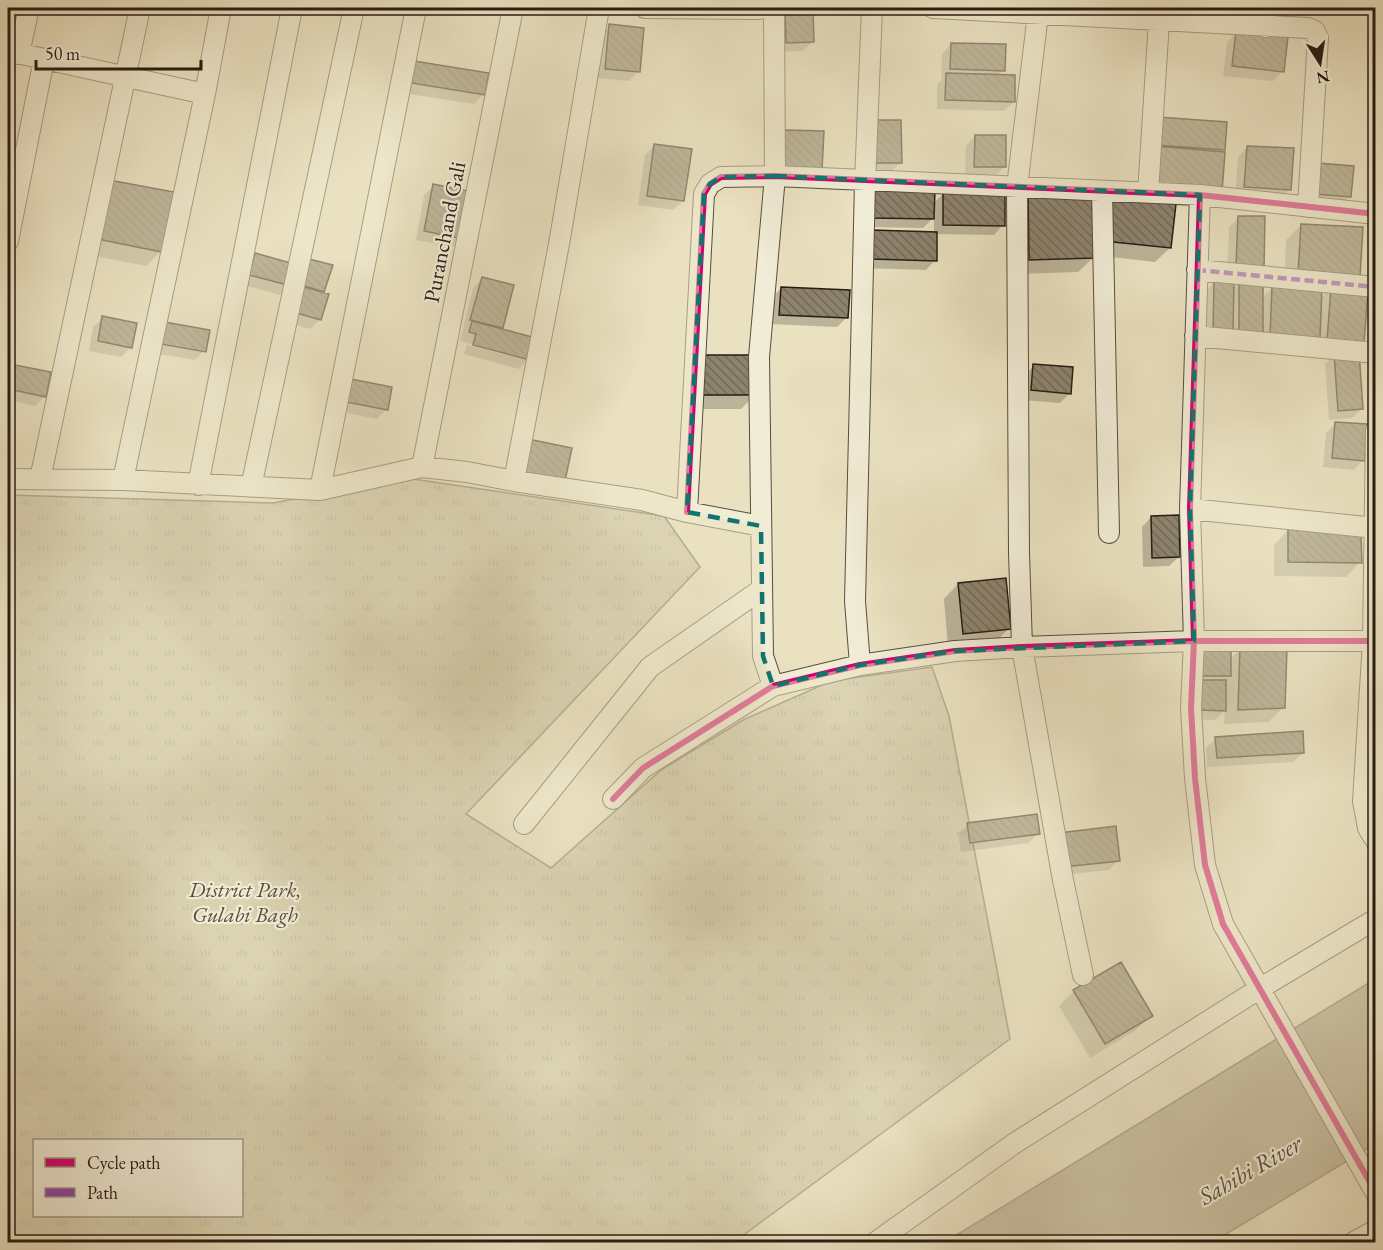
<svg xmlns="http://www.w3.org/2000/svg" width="1383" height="1250" font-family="'EB Garamond',serif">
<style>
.grass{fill:url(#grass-tufts);stroke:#786e5b;stroke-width:1.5;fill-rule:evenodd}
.water{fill:#a89e85;stroke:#756a57;stroke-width:1.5}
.shadow{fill:#0003;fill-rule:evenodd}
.building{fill:url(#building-back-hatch);stroke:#281c13;stroke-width:1.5}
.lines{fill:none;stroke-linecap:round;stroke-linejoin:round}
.street-casing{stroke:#584d3e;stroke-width:22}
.street{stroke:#f1ecd6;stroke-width:20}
.quiet{stroke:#8e44ad;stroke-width:4.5;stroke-dasharray:9 4.5;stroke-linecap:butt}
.cycleway-casing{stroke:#f1ecd6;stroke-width:10}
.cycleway{stroke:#d6006c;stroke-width:6}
.marked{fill:none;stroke:#0f766e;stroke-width:4.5;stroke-dasharray:12 8;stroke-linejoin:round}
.labels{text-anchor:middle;stroke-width:4.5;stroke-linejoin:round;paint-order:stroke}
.street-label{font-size:22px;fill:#281c13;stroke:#f1ecd6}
.park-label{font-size:22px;font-style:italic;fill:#584d3e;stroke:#f1ecd6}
.water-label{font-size:24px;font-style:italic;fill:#5b5041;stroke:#f1ecd6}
</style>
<defs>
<pattern id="grass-tufts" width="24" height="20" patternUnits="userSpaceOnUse" patternTransform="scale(1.5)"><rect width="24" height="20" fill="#c9c0a3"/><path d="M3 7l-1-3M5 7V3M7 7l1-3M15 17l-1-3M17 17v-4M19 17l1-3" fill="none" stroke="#ada48b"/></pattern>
<pattern id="building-back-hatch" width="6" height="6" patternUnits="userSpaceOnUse" patternTransform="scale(1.5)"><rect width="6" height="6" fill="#8d826d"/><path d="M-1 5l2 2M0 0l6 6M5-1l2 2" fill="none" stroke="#736a58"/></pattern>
</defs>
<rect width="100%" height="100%" fill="#eae1c0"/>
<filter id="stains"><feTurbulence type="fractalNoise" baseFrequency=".00333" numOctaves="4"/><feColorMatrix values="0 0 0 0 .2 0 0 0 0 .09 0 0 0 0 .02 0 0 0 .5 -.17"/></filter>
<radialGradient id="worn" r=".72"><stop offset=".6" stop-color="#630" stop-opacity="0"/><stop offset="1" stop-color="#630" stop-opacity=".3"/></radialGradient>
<path class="grass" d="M406 478 664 516 700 567 466 814 551 868 661 770 743 720 831 681 932 667 949 716 1010 1039 734 1242H8V495L273 503ZM34 1140H242V1216H34Z"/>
<path class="water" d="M1375 979V1144L1213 1242H945Z"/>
<path class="shadow" d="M812 8 813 41 803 51 777 52 776 18 786 9Z
M610 26 638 71 629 81 596 78 600 35Z
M1236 33 1283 71 1273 81 1223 76 1227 42Z
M951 44 1003 70 997 76 1013 102 1004 111 937 109V84L943 78H941L942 54Z
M399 72 484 94 474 104 396 92Z
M1149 128 1223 149 1220 153 1205 207 1174 205 1170 248 1155 262 1093 255V258L1078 272 1015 274 1014 209 1028 195 1092 221 1139 202Z
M863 131 900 163 891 172H863Z
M975 136 1004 167 995 176H965L966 146Z
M655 145 683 201 673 210 638 205 645 155Z
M1247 147 1290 189 1280 199 1235 196 1238 157Z
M1318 164 1350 196 1340 206 1305 203Z
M434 186 463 238 453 247 416 240 424 195Z
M944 193 1003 225 994 235 936 234 935 260 926 270 862 268 863 241 934 233V217L923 228 862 227 863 199 933 204Z
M95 196 161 251 146 266 84 254Z
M1239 217 1262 268 1227 276 1229 227Z
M1301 225 1361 228 1353 353 1361 409 1352 418 1329 420 1325 364 1338 352 1204 341 1205 292 1214 282 1232 289 1240 282 1262 298 1273 287 1284 288 1286 240ZM1320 290H1329L1320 300Z
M255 254 296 266H331L322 294 320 319 310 329 284 321 292 284 280 295 240 284 245 264Z
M482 278 512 286 501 330 529 359 519 369 464 354 467 345 525 360V357L460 341 473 288Z
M781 288 847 317 837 327 770 324 772 298Z
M103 318 131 347 121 357 89 351 93 327Z
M160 323 204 351 195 360 147 352Z
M10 365 45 396 35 406 8 400V368Z
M1034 366 1070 393 1060 403 1022 400 1024 375Z
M685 371 755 395 741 409H685Z
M1376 381V429H1373Z
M342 390 386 410 377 419 337 411Z
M1335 424 1363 460 1354 470 1323 467 1326 433Z
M1151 517 1179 557 1169 566 1143 567 1142 527Z
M1288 530 1360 562 1346 577 1274 576V545Z
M958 584 1009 628 995 643 948 647 944 599Z
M1240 649 1283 708 1268 722 1224 724 1225 710 1215 720 1191 719 1192 658 1229 660Z
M1216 738 1303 753 1293 762 1207 767 1206 748Z
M968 825 1038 833 1029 843 961 852 958 834Z
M1050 844 1118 860 1109 870 1054 876Z
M1120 964 1151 1016 1136 1030 1090 1058 1059 1006 1074 991Z"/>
<path class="building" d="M785 8H813L814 42 786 43Z
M609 24 644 28 640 72 605 69Z
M1236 31 1288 37 1284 72 1232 66Z
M951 43 1006 44 1005 71 950 69Z
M408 60 489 73 485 95 405 82Z
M946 73 1015 75V102L945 100Z
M1158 117 1227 122 1225 150 1156 145Z
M872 120H901L902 163H872Z
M784 130 824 131 822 170 783 169Z
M975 135H1006V167H974Z
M654 144 692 149 684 201 647 196Z
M1156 146 1225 152 1222 193 1152 188Z
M1247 146 1294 148 1291 190 1244 187Z
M1317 163 1354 166 1351 197 1314 194Z
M109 180 174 192 162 252 97 239Z
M433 184 473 192 464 239 424 231Z
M872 188 935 189 934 219 871 218Z
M943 191 1005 192V226L943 225Z
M1092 192 1094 258 1029 260 1028 193Z
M1109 197 1176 204 1171 248 1104 241Z
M1238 216H1265L1264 268 1236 267Z
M1301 224 1363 227 1360 277 1298 274Z
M872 230 937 232V261L871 259Z
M255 253 298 265 291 286 249 275Z
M305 258 333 265 324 292 298 284Z
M482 277 514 285 503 328 470 320Z
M1239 280H1263V333H1239Z
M1214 281H1234L1233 332H1213Z
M301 286 329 294 321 320 293 312Z
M1272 286 1322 288 1320 338 1270 336Z
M781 287 850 290 848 318 779 315Z
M1331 287 1368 290 1364 344 1327 341Z
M102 316 137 323 132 348 98 341Z
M159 321 210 330 206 352 155 343Z
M472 321 536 338 530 360 473 345 476 334 469 332Z
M1359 351 1363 409 1338 411 1334 353Z
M699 355H757V395H699Z
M10 364 51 372 46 397 8 389Z
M1033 364 1073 367 1071 394 1031 390Z
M351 379 392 387 388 410 346 402Z
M1335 422 1367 424 1365 461 1332 458Z
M528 439 572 448 564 485 520 476Z
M1179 515 1180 557 1152 558 1151 516Z
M1288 529 1361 535 1362 563 1288 562Z
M1006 578 1011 629 963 634 958 583Z
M1201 647H1231V676H1201Z
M1240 647 1287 648 1285 708 1238 710Z
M1200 680H1226V711L1200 710Z
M1303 731 1304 753 1217 758 1215 737Z
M1037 814 1040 834 970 843 967 823Z
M1116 826 1120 861 1063 867 1059 833Z
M1121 962 1153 1016 1105 1044 1073 990Z"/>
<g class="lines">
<defs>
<path id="street" d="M645 8 757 9 765 8
M933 8 1308 28 1315 31 1318 38 1308 207
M1038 14 1017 187 1019 553 1022 647 1063 880 1083 975
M1265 27 1266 8
M8 51 205 94 221 8
M19 54 29 8
M1102 191 1109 533
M1148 193 1159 21
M1200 195 1190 509 1194 641 1191 708 1195 778 1205 865 1223 924 1376 1193
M8 241 44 59
M1197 270 1376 287
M1195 336 1376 353
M1376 431 1373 641 1363 801 1368 828 1376 841
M422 467 513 8
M8 479 123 480 320 490 422 467 467 472 514 481 642 500 687 512 761 526
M40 479 140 8
M123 480 205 94
M514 481 559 244 599 8
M198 485 292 8
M251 487 354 8
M320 490 416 8
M1190 509 1376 528
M687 512 704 194 710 184 721 177 775 176 1200 195 1376 214
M860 665 855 601 865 183 872 8
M773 686 763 656 759 357 775 176 774 8
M613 799 643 768 773 686 860 665 955 651 1022 647 1194 641H1376
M524 824 650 667 762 589
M876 1242 1015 1143 1259 989 1376 919
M1354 1242 1376 1230"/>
</defs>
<use href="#street" class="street-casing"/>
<use href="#street" class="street"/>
<path class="quiet" d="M1197 270 1376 287"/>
<defs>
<path id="cycleway" d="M1200 195 1190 509 1194 641 1191 708 1195 778 1205 865 1223 924 1376 1193
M687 512 704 194 710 184 721 177 775 176 1200 195 1376 214
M613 799 643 768 773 686 860 665 955 651 1022 647 1194 641H1376"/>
</defs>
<use href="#cycleway" class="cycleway-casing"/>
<use href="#cycleway" class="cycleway"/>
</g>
<path d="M0 0H1383V1250H0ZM775 176 1200 195 1190 509 1194 641 955 651 860 665 773 686 763 656 761 526 687 512 704 194 710 184 721 177Z" fill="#eae1c0" fill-opacity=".55" fill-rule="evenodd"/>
<path class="marked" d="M775 176 1200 195 1190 509 1194 641 955 651 860 665 773 686 763 656 761 526 687 512 704 194 710 184 721 177Z"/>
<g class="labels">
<g class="street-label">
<text transform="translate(444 232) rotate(-79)" y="8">Puranchand Gali</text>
</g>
<g class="park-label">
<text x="245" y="897">District Park,<tspan x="245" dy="25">Gulabi Bagh</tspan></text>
</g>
<g class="water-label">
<text transform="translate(1250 1170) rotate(-30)" y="8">Sahibi River</text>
</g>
</g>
<rect width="1383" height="1250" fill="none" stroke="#eae1c0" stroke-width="30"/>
<rect x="9" y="9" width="1365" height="1232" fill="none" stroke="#281c13" stroke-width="3"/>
<rect x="15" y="15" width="1353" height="1220" fill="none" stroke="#281c13" stroke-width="1.5"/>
<rect x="33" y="1139" width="210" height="78" fill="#f1ecd6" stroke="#a19988" stroke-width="1.5"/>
<rect x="45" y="1158" width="30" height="9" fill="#d6006c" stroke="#a19988" stroke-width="1.5"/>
<text x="87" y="1169" font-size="18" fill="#281c13">Cycle path</text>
<rect x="45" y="1188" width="30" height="9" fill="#8e44ad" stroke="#a19988" stroke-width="1.5"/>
<text x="87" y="1199" font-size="18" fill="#281c13">Path</text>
<g transform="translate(1320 63) rotate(168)" stroke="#f1ecd6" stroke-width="4.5" paint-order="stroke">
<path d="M0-4.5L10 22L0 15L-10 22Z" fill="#281c13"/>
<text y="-9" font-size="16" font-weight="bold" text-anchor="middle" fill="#281c13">N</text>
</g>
<path d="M36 60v9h165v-9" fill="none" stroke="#281c13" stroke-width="3"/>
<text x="45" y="60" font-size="18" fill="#281c13" stroke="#f1ecd6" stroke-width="4.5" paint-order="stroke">50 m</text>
<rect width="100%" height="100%" filter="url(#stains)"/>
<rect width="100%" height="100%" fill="url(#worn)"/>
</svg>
